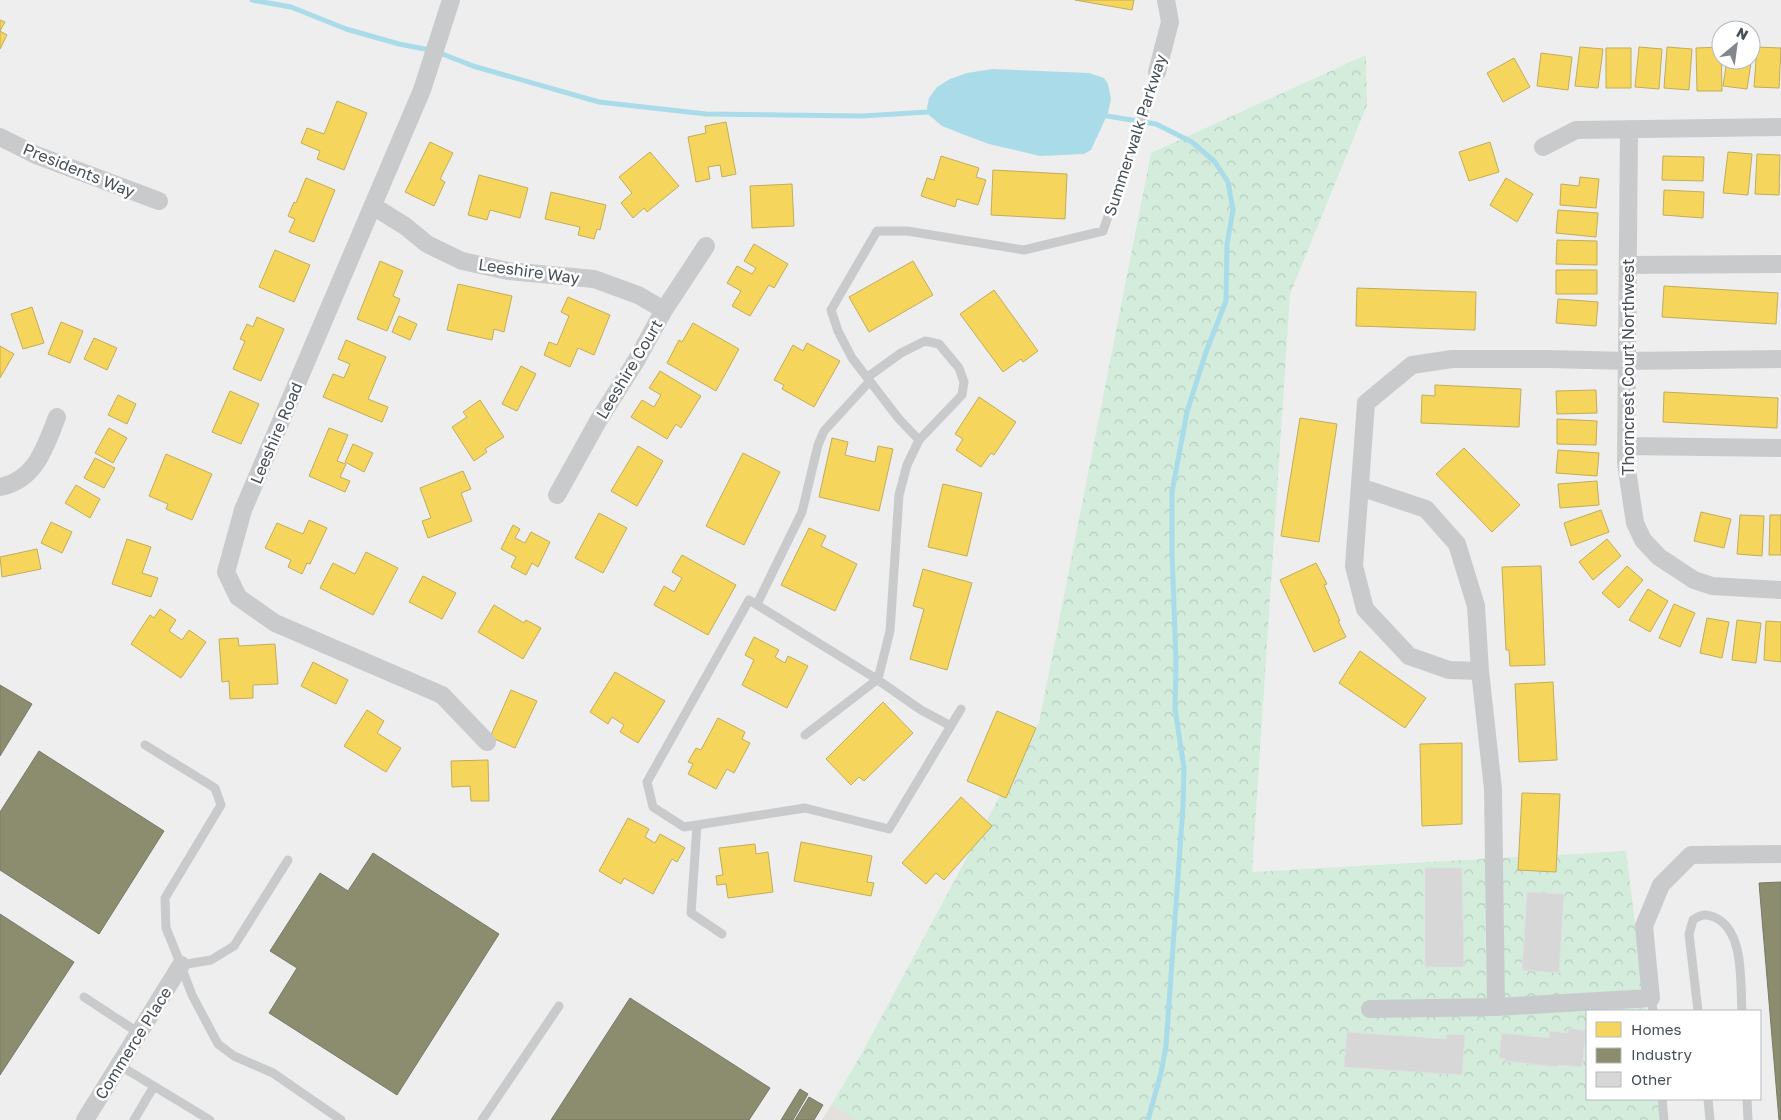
<svg xmlns="http://www.w3.org/2000/svg" width="1781" height="1120" viewBox="0 0 1781 1120" font-family="'Golos Text',sans-serif">
  <defs>
    <pattern id="forest-crowns" width="20" height="18" patternUnits="userSpaceOnUse" patternTransform="scale(1.25)"><rect width="20" height="18" fill="#d3ecdc"/><path d="M2 6a3 3 0 1 1 6 0M12 15a3 3 0 1 1 6 0" fill="none" stroke="#b6ccbf"/></pattern>
  </defs>
  <rect width="100%" height="100%" fill="#eee"/>
  <path fill="#e4e1dc" d="M832 1104 857 1120H822Z"/>
  <path fill="url(#forest-crowns)" d="M1366 55 1367 105 1290 294 1252 872 1626 851 1646 1011H1587V1099H1657L1660 1120H857L832 1104 862 1053 1039 723 1151 153Z"/>
  <path fill="#a9dce8" d="M992 69 1089 73 1104 78 1108 84 1111 99 1108 113 1091 150 1084 154 1040 156 989 144 962 134 942 126 929 115 927 108 929 98 937 87 950 79 967 73Z"/>
  <path fill="#f6d55c" stroke="#c1ad5b" d="M1075 0H1134L1132 10Z
    M0 20 5 22 0 31 7 35 0 49Z
    M1580 47 1603 49 1598 88 1575 86Z
    M1639 47 1662 49 1659 89 1635 87Z
    M1667 47 1692 49 1689 90 1664 88Z
    M1721 47 1722 91H1697L1696 48Z
    M1757 47 1781 48 1779 88 1754 87Z
    M1606 48H1631V88H1606Z
    M1751 50H1753L1747 89 1723 86 1727 60H1751Z
    M1541 53 1572 57 1568 90 1537 86Z
    M1514 58 1530 87 1503 102 1487 73Z
    M337 101 367 113 344 170 317 159 320 151 301 143 307 128 324 134Z
    M726 122 736 174 722 177 720 165 708 167 710 179 696 182 688 137 706 133 705 126Z
    M430 142 453 153 440 179 445 182 434 206 405 192Z
    M1490 142 1499 172 1469 181 1459 152Z
    M650 152 679 186 647 212 644 208 633 218 621 203 632 193 619 177Z
    M1728 152 1752 154 1748 195 1723 193Z
    M1757 154 1780 155 1779 195 1755 194Z
    M941 156 979 168 976 177 986 180 978 205 957 199 955 207 921 196 927 178 934 180Z
    M1663 156 1704 157 1703 181 1662 180Z
    M993 170 1067 174 1065 219 991 215Z
    M479 175 528 188 520 218 490 210 487 220 468 215Z
    M1580 177 1599 179 1596 208 1560 205 1561 184 1579 186Z
    M306 178 335 190 314 242 289 232 295 219 288 216 294 202 296 203Z
    M1506 178 1533 194 1517 222 1490 205Z
    M792 184 794 226 752 228 750 186Z
    M1664 190 1704 192 1703 218 1663 215Z
    M551 192 606 205 600 230 597 229 594 239 578 235 580 227 545 219Z
    M1558 210 1598 213 1596 237 1556 233Z
    M1557 240 1597 241V265L1556 264Z
    M754 244 788 264 774 288 769 285 750 316 732 306 741 291 727 283 737 266 752 274 756 268 744 261Z
    M275 250 310 265 294 302 259 287Z
    M380 261 403 271 393 296 400 299 387 331 357 319Z
    M913 261 933 295 869 332 849 297Z
    M1556 270H1597V294H1556Z
    M458 284 512 296 504 332 494 329 492 340 447 330Z
    M1664 286 1778 293 1776 324 1662 317Z
    M1357 288 1476 292 1475 330 1356 326Z
    M994 290 1038 351 1023 362 1021 359 1003 372 960 314Z
    M568 297 610 315 594 355 578 348 570 367 544 355 549 342 557 345 569 316 561 312Z
    M1558 299 1598 302 1596 326 1556 323Z
    M32 307 44 343 23 349 11 314Z
    M399 316 417 324 410 340 392 332Z
    M257 317 284 329 261 381 233 369 245 341 240 339 247 324 253 327Z
    M61 322 83 331 70 363 48 354Z
    M693 323 739 349 716 391 667 363 679 340 682 342Z
    M94 338 117 348 107 370 84 359Z
    M346 340 386 357 368 399 388 407 382 422 323 397 333 374 344 378 350 364 338 359Z
    M807 343 840 361 814 407 782 389 784 385 774 380 793 345 803 351Z
    M0 346 14 354 0 378Z
    M521 366 536 374 517 411 502 404Z
    M660 371 701 396 681 428 676 424 667 439 631 417 642 400 654 407 661 395 649 388Z
    M1435 385 1521 389 1519 427 1421 423 1422 395 1435 396Z
    M1596 390 1597 413 1557 414 1556 391Z
    M230 391 259 404 241 444 212 432Z
    M1664 392 1778 398 1777 428 1663 422Z
    M118 395 136 404 127 424 108 415Z
    M979 397 1016 422 994 455 991 453 981 467 956 450 963 439 955 434Z
    M480 400 504 437 485 449 487 452 474 461 452 427 467 417 463 412Z
    M1300 418 1337 424 1319 542 1281 536Z
    M1557 419 1597 421 1596 445 1557 444Z
    M109 428 127 438 113 463 95 453Z
    M329 428 348 435 337 461 346 464 340 477 350 481 345 492 309 476Z
    M832 438 848 442 845 455 875 462 878 446 893 449 879 511 819 497Z
    M353 444 373 453 364 472 345 462Z
    M638 446 663 461 637 506 611 491Z
    M1464 448 1520 505 1492 532 1436 474Z
    M1558 450 1599 453 1597 476 1556 473Z
    M743 453 780 472 744 545 706 526Z
    M166 454 212 474 192 520 166 509 168 504 149 496Z
    M95 458 115 468 104 488 84 478Z
    M463 471 471 489 461 493 472 521 428 538 422 521 431 518 420 488Z
    M1597 481 1599 505 1560 508 1558 484Z
    M943 484 982 493 967 556 928 547Z
    M76 485 100 499 90 518 65 503Z
    M1601 510 1609 532 1571 546 1564 523Z
    M1701 512 1731 519 1724 548 1694 541Z
    M599 513 627 528 603 573 575 558Z
    M1740 515 1764 516 1762 556 1737 554Z
    M1770 515H1781V555H1769Z
    M309 520 327 528 310 564 307 563 302 574 288 567 291 560 265 548 277 523 303 534Z
    M51 522 72 532 62 553 41 543Z
    M513 525 520 529 515 538 525 543 531 532 550 542 538 567 532 563 526 575 511 567 516 557 501 549Z
    M809 528 826 536 821 546 857 564 835 611 781 585Z
    M127 539 151 547 142 573 158 578 151 597 112 584Z
    M1607 539 1621 556 1593 580 1579 562Z
    M37 549 41 569 2 577 0 557Z
    M366 552 398 568 373 615 320 588 333 563 355 574Z
    M682 555 736 585 708 635 654 605 664 586 674 592 682 578 672 572Z
    M1316 563 1327 584 1324 585 1340 621H1338L1346 637 1314 652 1280 580Z
    M1541 566 1545 665 1510 666 1509 650H1506L1502 567Z
    M1627 566 1643 580 1619 608 1602 593Z
    M923 569 972 583 947 670 910 659 924 609 913 606Z
    M423 576 456 593 442 619 409 602Z
    M1648 589 1668 601 1650 632 1629 620Z
    M1674 604 1695 613 1680 647 1659 638Z
    M494 605 524 623 526 620 541 628 523 659 478 632Z
    M160 609 176 620 169 631 182 640 189 630 206 642 181 678 131 644 150 615 154 618Z
    M1707 618 1729 622 1722 658 1700 653Z
    M1737 620 1761 623 1756 663 1732 660Z
    M1766 621 1781 622V662L1764 660Z
    M754 637 779 650 775 657 785 663 788 656 808 666 787 708 742 685 754 660 745 655Z
    M238 638 239 646 275 644 278 684 253 685V698L230 699 229 681 222 682 219 639Z
    M1360 651 1426 698 1405 728 1339 683Z
    M313 662 348 680 336 704 301 686Z
    M615 672 665 701 638 743 620 732 624 725 612 717 608 724 590 712Z
    M1553 682 1557 760 1519 762 1515 684Z
    M511 690 537 701 515 748 490 737Z
    M883 702 913 733 864 781 859 777 851 785 826 759Z
    M367 710 384 721 377 733 401 748 386 772 344 746Z
    M997 711 1036 728 1006 798 967 781Z
    M718 718 745 732 742 739 750 743 734 773 727 769 716 789 688 774 693 764 688 762 696 748 701 750Z
    M1462 743V824L1422 826 1420 744Z
    M488 760 489 801H471L470 786 452 787 451 761Z
    M1522 793 1560 794 1556 872 1518 870Z
    M961 797 992 826 944 880 936 873 926 884 902 863Z
    M628 818 649 829 645 837 655 843 660 834 685 848 677 862 672 859 653 894 624 878 621 884 599 871Z
    M801 842 872 856 867 882 874 883 871 896 794 881Z
    M755 844 756 854 768 852 773 892 728 898 726 884 717 885 716 876 723 875 719 848Z"/>
  <path fill="#8c8c6e" stroke="#777a68" d="M0 685 32 704 0 756Z
    M39 751 164 831 99 934 0 870V812Z
    M373 853 499 934 397 1095 269 1013 297 968 270 951 320 873 348 891Z
    M1781 882V1120H1779L1759 883Z
    M0 914 74 962 0 1075Z
    M630 998 770 1088 749 1120H551Z
    M800 1089 808 1094 793 1120H781Z
    M809 1097 823 1105 814 1120H795Z"/>
  <g fill="none" stroke-linecap="round" stroke-linejoin="round">
    <path stroke="#a9dce8" stroke-width="5" d="M252 0 291 7 346 29 399 44 435 51 473 66 599 102 706 114 862 116 928 112
      M1107 116 1156 124 1192 142 1215 162 1228 182 1233 210 1227 244 1226 301 1206 352 1187 412 1172 492V552L1176 661 1175 709 1184 768 1183 806 1166 1046 1161 1073 1148 1120"/>
  </g>
  <path fill="#d7d7d8" stroke="#dfe0e1" d="M1425 868H1462L1464 967H1425Z
    M1527 892 1564 894 1559 973 1522 970Z
    M1568 1028 1586 1031 1582 1067 1559 1065 1558 1067 1505 1061V1059L1499 1058 1502 1033 1549 1038 1550 1031 1568 1033Z
    M1347 1032 1446 1039 1447 1034 1465 1035 1462 1075 1344 1067Z"/>
  <g fill="none" stroke-linecap="round" stroke-linejoin="round">
    <path stroke="#c8cacc" stroke-width="9" d="M919 440 899 419 852 358 838 331 831 310 877 231H907L1024 250 1103 231 1157 72
      M757 604 802 512 818 445 824 431 870 381
      M951 726 921 710 875 678 749 600 647 782 653 807 684 827 805 808 889 829 961 709
      M805 735 878 679 890 631 899 495 907 465 919 440 962 395 964 382 959 368 939 344 925 341 901 353 869 376 868 378
      M145 745 215 788 221 805 165 898 166 928 181 965 211 960 234 946 288 860
      M697 825 691 913 722 934
      M181 966 192 995 218 1044 234 1056 273 1073 341 1120
      M84 997 139 1033
      M1651 998 1653 1011
      M1698 1011 1689 934 1693 920C1700 915 1705 913 1714 917 1745 930 1740 983 1742 1011
      M119 1065 210 1120
      M1662 1099 1664 1120
      M1708 1099 1710 1120
      M1747 1099 1748 1120
      M134 1120 154 1086
      M482 1120 559 1006"/>
    <path stroke="#c8cacc" stroke-width="18" d="M451 0 422 90 243 510 226 572 238 597 275 623 442 695 487 742
      M1157 72 1170 22 1166 0
      M1629 129 1626 463 1635 523 1643 540 1659 557 1694 580 1712 586 1781 590
      M0 137 36 155 159 201
      M1543 147 1576 130 1781 127
      M373 206 405 226 427 244 462 261 508 271 594 279 638 295 664 310
      M1628 265 1781 264
      M1626 446 1781 448
      M0 487C36 480 45 447 57 417
      M1360 487 1426 509 1457 544 1476 606 1480 671 1493 789 1496 1007
      M557 495 598 421 636 361 664 310 706 246
      M1480 671 1449 670 1409 656 1365 609 1354 566 1366 403 1412 365 1452 359H1550L1627 361 1781 359
      M1370 1009 1496 1007 1651 998 1644 926 1661 885 1691 855 1781 854
      M85 1120 181 965"/>
  </g>
  <g text-anchor="middle" dominant-baseline="central" stroke-width="5" stroke-linejoin="round" paint-order="stroke">
    <g font-size="16" fill="#465059" stroke="#fff">
      <text transform="translate(1135 135) rotate(-72)">Summerwalk Parkway</text>
      <text transform="translate(79 170) rotate(22)">Presidents Way</text>
      <text transform="translate(529 271) rotate(8)">Leeshire Way</text>
      <text transform="translate(1628 367) rotate(-90)">Thorncrest Court Northwest</text>
      <text transform="translate(629 369) rotate(-59)">Leeshire Court</text>
      <text transform="translate(276 433) rotate(-67)">Leeshire Road</text>
      <text transform="translate(133 1043) rotate(-58)">Commerce Place</text>
    </g>
  </g>
  <rect x="1586" y="1010" width="175" height="90" fill="#ffffff" stroke="#b5b9bd"/>
  <rect x="1596" y="1022" width="25" height="15" fill="#f6d55c" stroke="#b5b9bd"/>
  <text x="1631" y="1035" font-size="15" fill="#465059">Homes</text>
  <rect x="1596" y="1048" width="25" height="15" fill="#8c8c6e" stroke="#b5b9bd"/>
  <text x="1631" y="1060" font-size="15" fill="#465059">Industry</text>
  <rect x="1596" y="1072" width="25" height="15" fill="#d7d7d8" stroke="#b5b9bd"/>
  <text x="1631" y="1085" font-size="15" fill="#465059">Other</text>
  <g transform="translate(1736 45) rotate(29)"><circle r="24" fill="#ffffff" stroke="#b5b9bd"/>
  <path d="M0-4L9 19L0 12L-9 19Z" fill="#81878d"/>
  <text y="-8" font-size="14" font-weight="bold" text-anchor="middle" fill="#465059">N</text>
  </g>
</svg>
